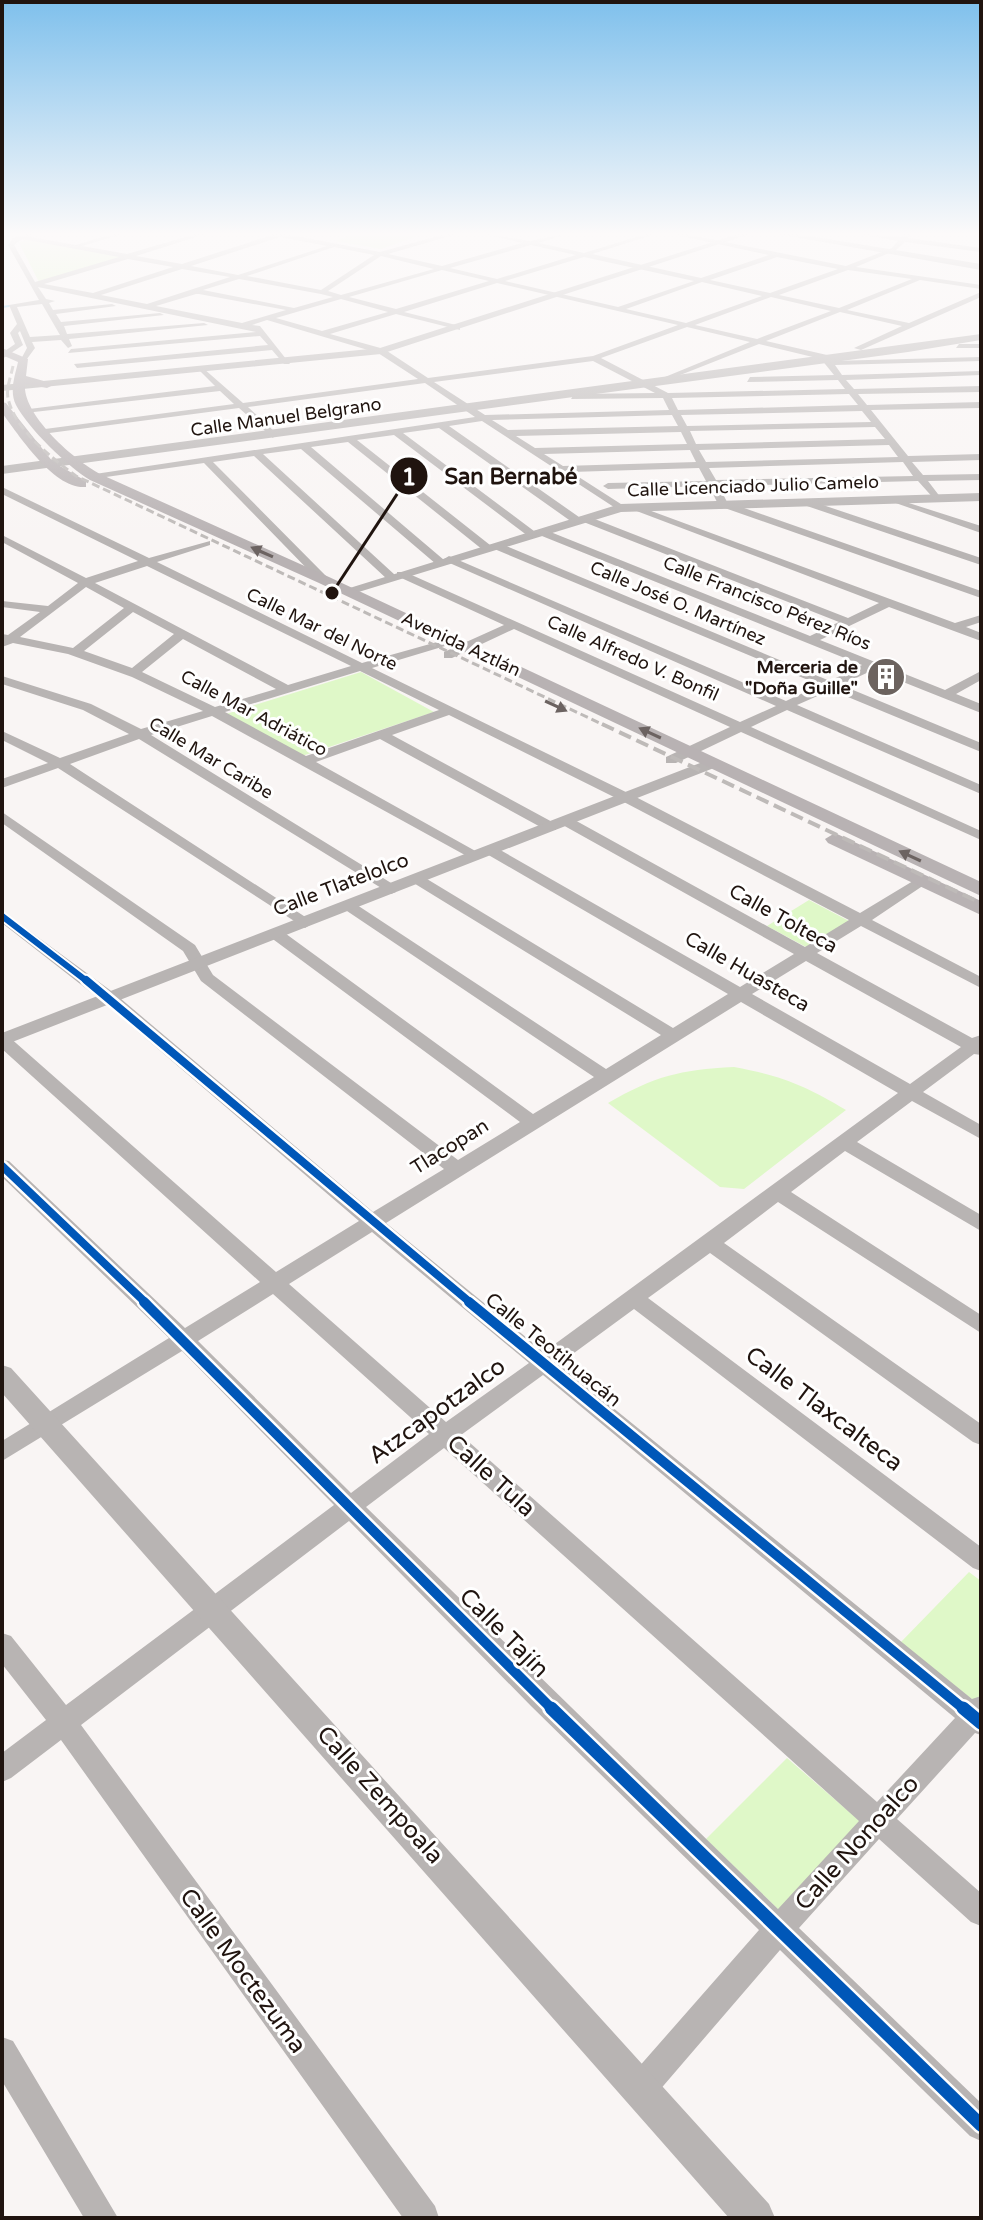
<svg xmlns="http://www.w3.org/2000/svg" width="983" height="2220" viewBox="0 0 983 2220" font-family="'Varela Round',sans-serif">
  <rect width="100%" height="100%" fill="#f9f5f4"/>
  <path fill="#dff8c8" d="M357 233H426L381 249 335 241Z
    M26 239 122 257 39 282 19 243Z
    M361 672 434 712 302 756 226 714Z
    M809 900 849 921 806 947 767 926Z
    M734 1067C782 1076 804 1085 846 1110L744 1189 720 1187 608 1103C655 1076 679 1070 734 1067Z
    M969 1572 981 1581V1698L977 1703 900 1643Z
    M787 1758 869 1829 786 1917 706 1839Z"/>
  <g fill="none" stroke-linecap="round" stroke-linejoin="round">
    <path stroke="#81d1f3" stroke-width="2" d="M2 307 9 306"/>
    <path fill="#b8b4b3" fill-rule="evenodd" d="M28 233 35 234 30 237 76 245 115 233H126L82 246 127 254 199 233H209L136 256 182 264 272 235 266 233H280L380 252 449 233H460L388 254 442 266 522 243 481 233 530 241 569 233 539 243 584 253 649 233H659L592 254 701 278 769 255 667 233H680L846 266 892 248 898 241 854 233 902 237 905 233H912L908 238 981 248V252L905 242 896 250 856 267 981 285V289L920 280 847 310 909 323 981 292V297L861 350 854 348 902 326 840 312 766 341 827 355 831 361 981 357V361L835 365 842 375 981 371V375L846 380 854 389 981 386V392L858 394 867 405 981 402V408L871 410 908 456 981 454V460L912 462 923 475 981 474V480L928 481 941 498 936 501 918 481 719 486 727 502 981 591V598L719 506 709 486 608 489 603 486 608 483 706 481 699 468 571 472 624 506 625 508 620 511 482 421 449 426 579 517 587 516 848 618 879 603 626 507 635 505 955 623 981 615V622L966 627 981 633V641L889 607 820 640 945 690 981 671V680L956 694 981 704V713L873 670 841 685 981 743V752L831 690 797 705 981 785V794L787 710 751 727 981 831V840L741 732 676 763H666V757L730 727 514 629 452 658H444V652L504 625 397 576V572H405L740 722 776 706 445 561 444 559 449 556 786 701 820 685 492 548 483 550 348 442 311 447 444 560V564H436L301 449 263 454 395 575V579H387L254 456 213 462 328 578V582H320L204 463 92 479 90 477 95 474 475 417 425 383 248 407 276 433 273 438 239 408 42 434 45 429 234 404 220 391 25 413 21 410 215 386 199 370 203 368 243 403 418 379 378 353 267 320 252 325 260 326 290 364H284L272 350 77 368 74 364 268 345 260 336 68 353 71 349 256 332 38 287 46 299 55 301 49 303 53 310 112 304 116 306 56 314 61 322 160 313 164 315 64 326 67 334 204 323 208 325 69 339 72 346 68 348 61 340 32 342 35 348 24 363 20 361 27 348 20 331 18 333 23 345 2 359V353L15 344 10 333 17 324 9 305 39 300 8 245 13 238ZM280 237 327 246 238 275 191 266ZM22 239 119 257 35 282 14 245ZM531 245 576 255 497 279 450 268ZM334 247 374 255 321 290 247 276ZM381 256 434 269 341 295 328 291ZM584 257 694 281 618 307 505 281ZM777 257 838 269 770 293 710 280ZM128 259 173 267 93 293 44 284ZM182 269 230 277 147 304 101 295ZM442 270 489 281 396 309 349 297ZM848 270 912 279 839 308 779 295ZM239 279 321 294 333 297 294 308 203 290ZM702 282 762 296 686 323 626 309ZM497 283 678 325 593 356 428 378 384 349 330 334 396 314 460 330V326L404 312ZM196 294H199L286 310 242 323 156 306ZM771 297 831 311 757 339 695 325ZM341 299 388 312 322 331 276 318ZM42 304 60 335 30 337 17 307ZM687 327 750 342 665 377V381L759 344 821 359 834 375 750 377 747 382 838 380 845 389 668 393 601 358ZM593 361 655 393 574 394 571 399 663 398 669 410 485 415 434 382ZM849 394 858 405 678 410 672 398ZM862 411 871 422 687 426 681 415ZM672 415 678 426 508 430 492 420ZM875 427 885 439 696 444 690 431ZM439 428 572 522 581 521 839 622 810 636 543 529 534 531 403 433ZM681 432 687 444 535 448 516 436ZM394 435 528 536 537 534 862 665 830 681 499 543 490 545 357 440ZM889 445 898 457 706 462 699 450ZM690 450 696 462 563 466 544 454ZM903 462 913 476 716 480 709 468Z
      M959 344H981V348H956Z
      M2 487 149 558 210 541V545L157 562 362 663 455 637V643L372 668 632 795 860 913 918 878H928L930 881 872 920 981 977V988L861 926 817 953 972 1038 981 1035V1055L974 1054 923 1092 981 1125V1139L912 1101 857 1142 981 1215V1231L845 1151 791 1192 981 1315V1333L778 1202 724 1243 981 1424V1445L973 1442 710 1253 648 1298 981 1547V1571L973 1568 634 1309 559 1364 972 1699 981 1696V1735L975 1733 897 1819 981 1893V1926L971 1922 879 1839 799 1928 981 2103V2141L970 2136 780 1950 652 2099 641 2103 630 2099 626 2088 630 2077 759 1930 531 1706 349 1521 81 1725 435 2206 439 2218H403L61 1740 11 1778 2 1782V1753L46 1720 2 1664V1633L11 1636 66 1705 334 1505 182 1351 2 1461V1441L169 1338 2 1177V1160L9 1161 185 1328 260 1282 2 1049V1035L8 1036 276 1272 359 1221 102 1001 2 923V911L114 993 373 1212 444 1169 201 981 183 951 2 823V812L195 945 213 975 458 1160 520 1122 270 937 268 934 270 931H282L533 1114 594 1077 344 909V903H354L606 1069 661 1035 412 882V876H422L673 1028 728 994 485 853V847H495L740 987 794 954 561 824V818H571L805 947 849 920 622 801 449 715 392 735 556 824V830H546L380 739 316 762 479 853V859L474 860 212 716 151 735 396 886V892L391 894 139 739 70 764 310 920 313 923 305 928 58 768 2 788V779L48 763 2 740V731L60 758 129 734 83 710 2 684V676L91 704 141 729 203 711 132 677 68 654 13 643 2 647V634L8 635 40 612 2 607V601L48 606 78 583 2 542V535L86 578 138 561 2 494ZM147 566 351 666 288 685 95 583ZM86 587 124 608 73 648 20 637ZM133 612 174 634 132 668 84 651ZM183 639 276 689 215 707 142 672ZM360 671 439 710 306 756 225 712ZM806 961 961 1047 910 1084 752 994ZM741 1002 898 1093 544 1352 386 1223ZM372 1232 529 1363 446 1422 289 1284ZM273 1294 429 1434 351 1493 198 1341ZM543 1375 955 1718 877 1802 461 1435ZM444 1448 859 1821 778 1909 366 1507Z
      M890 497 981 526V533L890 501Z
      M805 499 981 558V565L801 504 800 502Z
      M2 2037 13 2041 118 2218H84L2 2081Z"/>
    <path fill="#b8b4b3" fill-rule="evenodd" d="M741 233H753L381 354 2 391V385L380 348Z
      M772 233H791L981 264V270Z
      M981 334V340L908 352 2 474V466Z
      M981 493V501L621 512 352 594 340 591 620 504Z
      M713 758 721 763 719 766 2 1046V1033Z
      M2 1365 11 1368 769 2204 775 2218H729L2 1393Z"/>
    <path fill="#b8b2b3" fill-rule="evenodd" d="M2 348 28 359 26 376 51 383 53 385 47 388 25 384C22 415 74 460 100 474L329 577 981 882V896L319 583 90 480C68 467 28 428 16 405 9 391 15 376 18 362L2 355Z
      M2 402 6 403 53 462 86 481V487C54 490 19 435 2 413Z
      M835 833 981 901V915L828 843 825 839Z"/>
    <path stroke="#bebab8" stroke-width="3" stroke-dasharray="8 4" stroke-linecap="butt" d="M13 366C11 376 6 388 8 398 14 429 52 458 76 476L606 726"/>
    <path stroke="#bebab8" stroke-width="4" stroke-dasharray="13 6" stroke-linecap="butt" d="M602 724 981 903"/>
    <defs>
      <path id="cycleway-far3" d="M2 916 88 982"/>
      <path id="cycleway-far2" d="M86 980 472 1304
        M2 1166 147 1304"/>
      <path id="cycleway-far1" d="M144 1302 553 1710
        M469 1302 965 1710"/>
      <path id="cycleway" d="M551 1708 981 2125
        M963 1708 981 1723"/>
    </defs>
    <use href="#cycleway-far3" stroke="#fff" stroke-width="10"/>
    <use href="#cycleway-far2" stroke="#fff" stroke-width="13"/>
    <use href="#cycleway-far1" stroke="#fff" stroke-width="15"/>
    <use href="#cycleway" stroke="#fff" stroke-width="18"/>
    <use href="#cycleway-far3" stroke="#0057b8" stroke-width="6"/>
    <use href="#cycleway-far2" stroke="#0057b8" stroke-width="8"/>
    <use href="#cycleway-far1" stroke="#0057b8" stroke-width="10"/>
    <use href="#cycleway" stroke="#0057b8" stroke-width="13"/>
  </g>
  <defs><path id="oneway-solid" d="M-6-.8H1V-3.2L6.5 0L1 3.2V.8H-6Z" transform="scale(2)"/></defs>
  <g fill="#6c6361">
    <use href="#oneway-solid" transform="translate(262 552) rotate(-156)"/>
    <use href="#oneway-solid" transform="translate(556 706) rotate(25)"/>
    <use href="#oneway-solid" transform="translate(650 733) rotate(-155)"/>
    <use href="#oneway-solid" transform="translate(910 856) rotate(-155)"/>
  </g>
  <linearGradient id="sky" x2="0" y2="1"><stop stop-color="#7fc0ec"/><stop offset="0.43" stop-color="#fcfafa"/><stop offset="1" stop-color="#fcfafa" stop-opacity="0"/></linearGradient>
  <rect width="983" height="544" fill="url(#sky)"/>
  <defs>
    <symbol id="building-disc" viewBox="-11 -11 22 22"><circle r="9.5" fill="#6c635f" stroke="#fff"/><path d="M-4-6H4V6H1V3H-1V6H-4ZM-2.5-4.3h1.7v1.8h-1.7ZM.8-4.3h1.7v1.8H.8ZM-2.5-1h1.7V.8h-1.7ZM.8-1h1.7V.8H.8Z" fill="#fff"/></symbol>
  </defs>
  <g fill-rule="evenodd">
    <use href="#building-disc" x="864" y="655" width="44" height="44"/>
  </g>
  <g text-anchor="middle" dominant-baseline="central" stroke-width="6" stroke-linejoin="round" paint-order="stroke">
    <g font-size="18" fill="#20140f" stroke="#fff">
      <text transform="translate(286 417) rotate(-8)">Calle Manuel Belgrano</text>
      <text transform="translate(753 486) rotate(-2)">Calle Licenciado Julio Camelo</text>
      <text transform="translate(678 603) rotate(23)">Calle José O. Martínez</text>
      <text transform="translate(767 603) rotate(22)">Calle Francisco Pérez Ríos</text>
      <text transform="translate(322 629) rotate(26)">Calle Mar del Norte</text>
      <text transform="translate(461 644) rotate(25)">Avenida Aztlán</text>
      <text transform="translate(633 658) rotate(24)">Calle Alfredo V. Bonfil</text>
      <text transform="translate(254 713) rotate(28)">Calle Mar Adriático</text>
      <text transform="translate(211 758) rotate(31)">Calle Mar Caribe</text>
    </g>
    <g font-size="18" font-weight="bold" fill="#20140f" stroke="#fff" text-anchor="end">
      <text x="858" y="667">Merceria de<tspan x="858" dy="21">"Doña Guille"</tspan></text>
    </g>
    <g font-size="20" fill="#20140f" stroke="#fff">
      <text transform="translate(341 885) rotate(-21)">Calle Tlatelolco</text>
      <text transform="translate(783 919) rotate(29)">Calle Tolteca</text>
      <text transform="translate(747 972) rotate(30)">Calle Huasteca</text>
      <text transform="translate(450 1147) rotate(-32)">Tlacopan</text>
      <text transform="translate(553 1350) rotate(39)">Calle Teotihuacán</text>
    </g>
    <g font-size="24" fill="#20140f" stroke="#fff">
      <text transform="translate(824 1409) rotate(37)">Calle Tlaxcalteca</text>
      <text transform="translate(437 1411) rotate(-36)">Atzcapotzalco</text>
      <text transform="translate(491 1476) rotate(42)">Calle Tula</text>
      <text transform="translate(504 1633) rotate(45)">Calle Tajín</text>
      <text transform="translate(380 1795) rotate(48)">Calle Zempoala</text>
      <text transform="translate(857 1843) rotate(-48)">Calle Nonoalco</text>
      <text transform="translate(243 1971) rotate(54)">Calle Moctezuma</text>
    </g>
  </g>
  <path fill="none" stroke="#20140f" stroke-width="3" d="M332 593L409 476"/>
  <g fill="#20140f" stroke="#fff" stroke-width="3">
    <circle cx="332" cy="593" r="8"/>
    <circle cx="409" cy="476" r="20"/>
  </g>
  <g font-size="24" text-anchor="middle" font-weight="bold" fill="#fff">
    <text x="409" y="485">1</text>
  </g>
  <g font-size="22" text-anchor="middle" font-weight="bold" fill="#20140f" stroke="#fff" stroke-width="6" stroke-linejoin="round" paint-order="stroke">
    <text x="511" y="484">San Bernabé</text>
  </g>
  <rect width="983" height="2220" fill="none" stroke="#20140f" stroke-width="8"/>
</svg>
